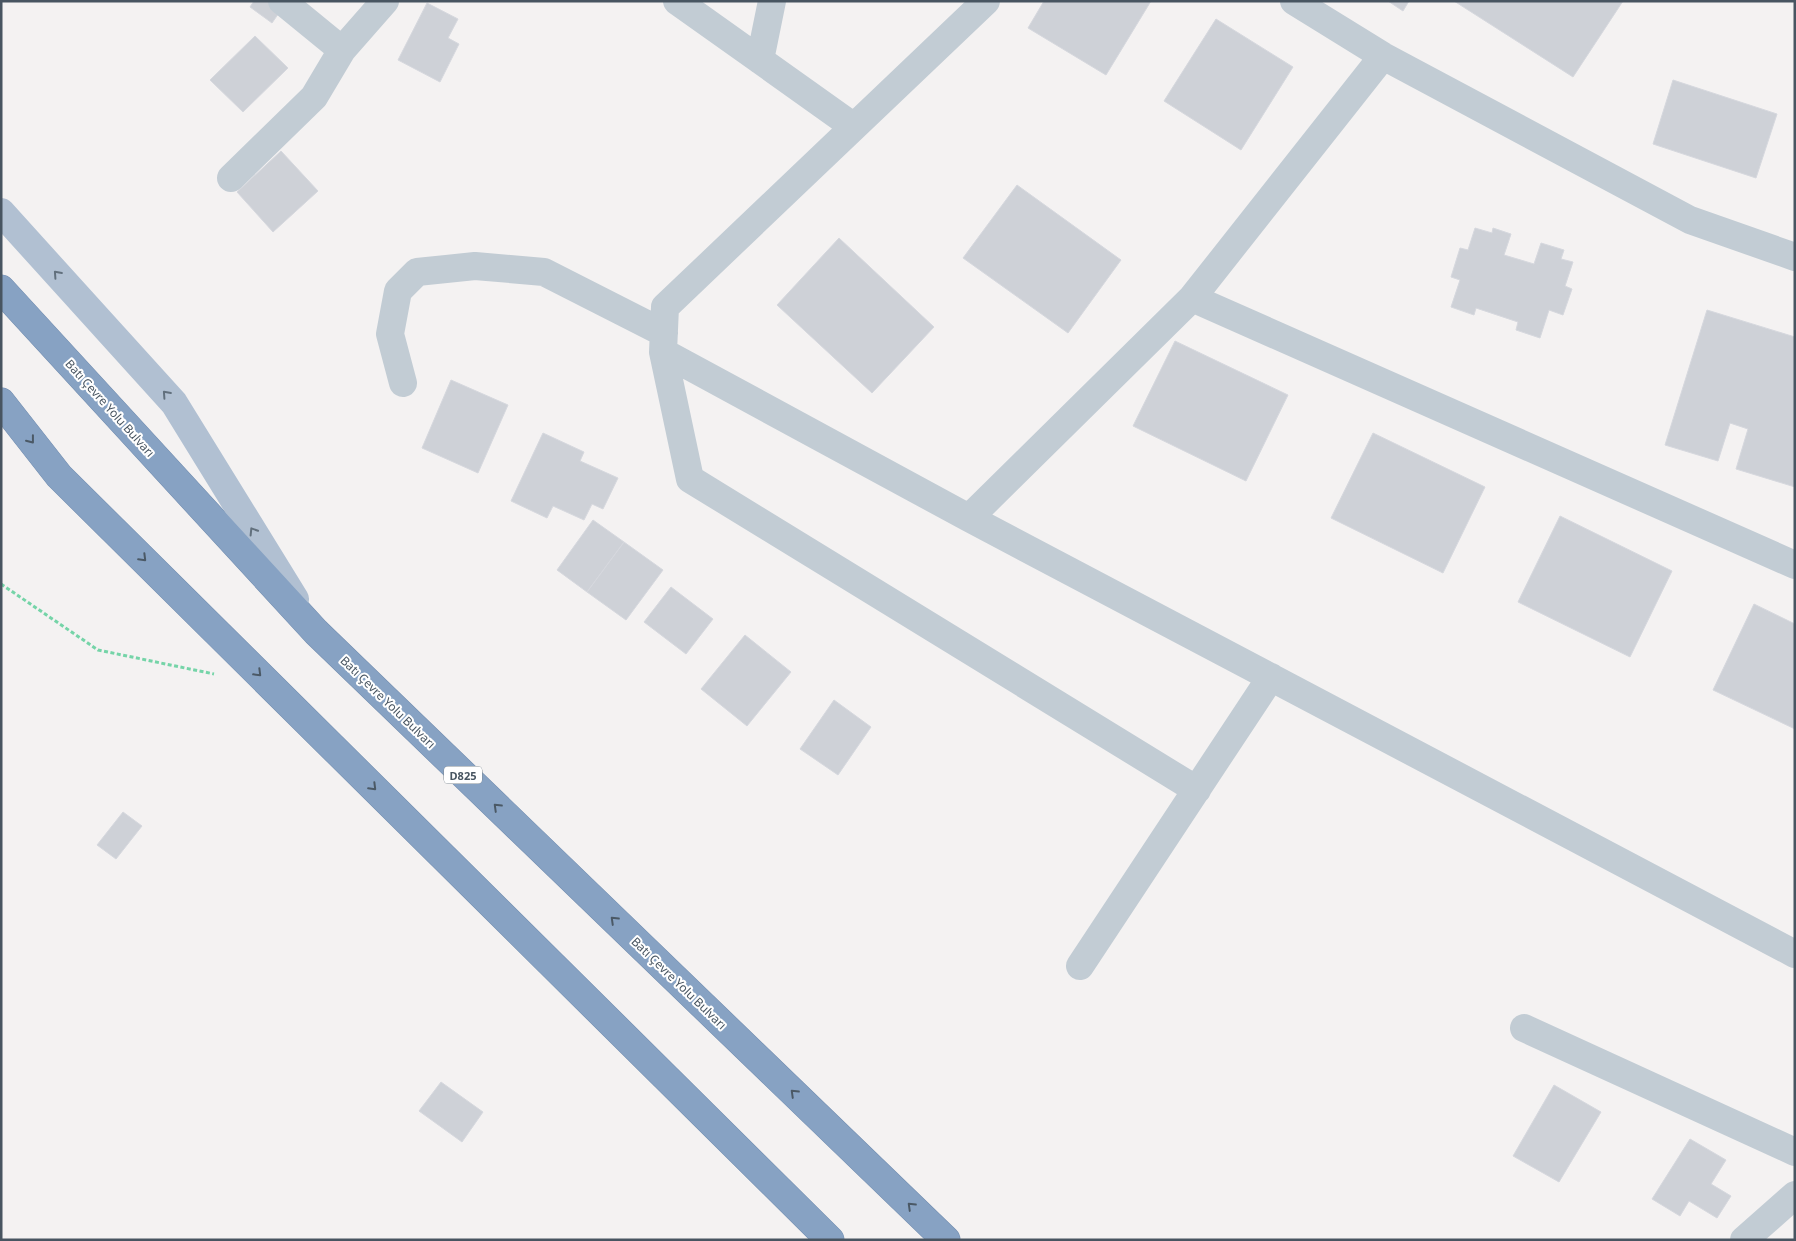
<svg xmlns="http://www.w3.org/2000/svg" width="1796" height="1241" viewBox="0 0 1796 1241" font-family="'Noto Sans',sans-serif">
  <rect width="100%" height="100%" fill="#f4f2f2"/>
  <path fill="#ced1d7" stroke="#d6d8de" d="M254 1H270L281 10 272 23 250 7Z
    M1044 1H1151L1106 75 1028 28Z
    M1388 1H1409L1403 11Z
    M1454 1H1623L1573 77Z
    M427 3 458 19 448 38 459 44 440 82 398 60Z
    M1216 19 1293 67 1241 150 1164 101Z
    M255 36 288 68 243 112 210 80Z
    M1673 80 1777 114 1756 178 1653 144Z
    M281 151 318 191 273 232 237 192Z
    M1017 185 1121 260 1068 333 963 258Z
    M1475 228 1492 233 1493 228 1511 234 1504 255 1534 264 1541 243 1564 250 1561 259 1573 262 1565 286 1572 289 1563 315 1549 310 1540 338 1516 330 1518 322 1476 308 1474 315 1451 307 1460 280 1451 277 1460 248 1468 250Z
    M839 238 934 327 872 393 777 305Z
    M1707 310 1795 337V487L1736 469 1748 429 1730 423 1718 461 1665 445Z
    M1175 341 1288 395 1246 481 1133 426Z
    M451 380 508 405 478 473 422 448Z
    M543 433 584 452 580 461 618 478 603 509 592 504 584 520 553 506 547 518 511 501Z
    M1373 433 1485 487 1443 573 1331 518Z
    M1560 516 1672 571 1630 657 1518 602Z
    M593 520 624 542 587 592 557 570Z
    M624 542 663 570 626 620 587 592Z
    M671 587 713 619 686 654 644 622Z
    M1754 604 1795 624V729L1713 690Z
    M745 635 791 672 747 726 701 689Z
    M834 700 871 727 838 775 800 749Z
    M123 812 142 826 116 859 97 845Z
    M441 1082 483 1112 462 1142 419 1111Z
    M1554 1085 1601 1112 1559 1182 1513 1156Z
    M1690 1139 1726 1160 1711 1184 1731 1196 1717 1218 1689 1201 1680 1216 1652 1199Z"/>
  <g fill="none" stroke-linecap="round" stroke-linejoin="round">
    <defs>
      <path id="highway" d="M1 289 316 632 946 1240
        M1 402 59 476 830 1240"/>
    </defs>
    <use href="#highway" stroke="#728daf" stroke-width="29"/>
    <path stroke="#75d4a8" stroke-width="3" stroke-dasharray="4 2.5" stroke-linecap="butt" d="M1 584 98 650 214 674"/>
    <path stroke="#c2ccd4" stroke-width="28" d="M282 1 342 50
      M677 1 854 127
      M986 1 665 307 663 352 690 479 1197 790
      M1294 1 1383 56 1690 220 1795 257
      M760 60 772 1
      M231 178 314 97 342 50 385 1
      M1192 298 1795 565
      M663 352 969 518 1795 954
      M403 383 390 334 398 291 417 272 475 266 544 272 664 333
      M969 518 1192 298 1383 56
      M1080 966 1271 677
      M1524 1028 1795 1152
      M1744 1240 1795 1195"/>
    <path stroke="#b1c0d2" stroke-width="28" d="M1 212 174 403 295 599"/>
    <use href="#highway" stroke="#87a2c3" stroke-width="28"/>
  </g>
  <defs><path id="oneway-chevron" d="M-2-3.5L2.5 0L-2 3.5" fill="none" stroke-width="1.6" stroke-linecap="round" stroke-linejoin="round" transform="scale(1.25)"/></defs>
  <g stroke="#62707d">
    <use href="#oneway-chevron" transform="translate(57 274) rotate(-132)"/>
    <use href="#oneway-chevron" transform="translate(166 394) rotate(-132)"/>
    <use href="#oneway-chevron" transform="translate(253 531) rotate(-122)"/>
  </g>
  <g stroke="#4b5966">
    <use href="#oneway-chevron" transform="translate(31 440) rotate(52)"/>
    <use href="#oneway-chevron" transform="translate(143 558) rotate(45)"/>
    <use href="#oneway-chevron" transform="translate(258 673) rotate(45)"/>
    <use href="#oneway-chevron" transform="translate(373 787) rotate(45)"/>
    <use href="#oneway-chevron" transform="translate(497 807) rotate(-136)"/>
    <use href="#oneway-chevron" transform="translate(614 920) rotate(-136)"/>
    <use href="#oneway-chevron" transform="translate(794 1093) rotate(-136)"/>
    <use href="#oneway-chevron" transform="translate(911 1206) rotate(-136)"/>
  </g>
  <g text-anchor="middle" dominant-baseline="central" stroke-width="4" stroke-linejoin="round" paint-order="stroke">
    <rect fill="#fff" stroke="#7f8890" stroke-width="1" x="444" y="766.5" width="38" height="17" rx="4"/>
    <g font-size="11" font-weight="bold" fill="#485561">
      <text x="463" y="775">D825</text>
    </g>
    <g font-size="12" fill="#485561" stroke="#fff">
      <text transform="translate(110 408) rotate(48)">Batı Çevre Yolu Bulvarı</text>
      <text transform="translate(388 702) rotate(44)">Batı Çevre Yolu Bulvarı</text>
      <text transform="translate(679 983) rotate(44)">Batı Çevre Yolu Bulvarı</text>
    </g>
  </g>
  <rect width="1796" height="1241" fill="none" stroke="#485561" stroke-width="5"/>
</svg>
